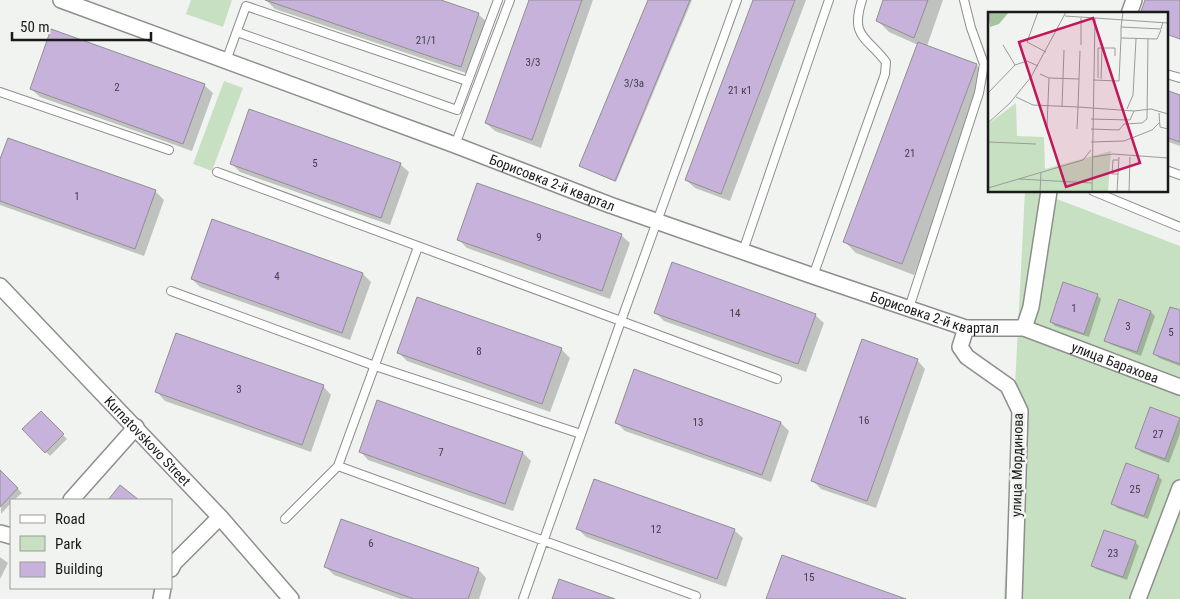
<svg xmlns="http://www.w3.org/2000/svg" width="1180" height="599" viewBox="0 0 1180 599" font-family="'Roboto Condensed',sans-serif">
  <rect width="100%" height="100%" fill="#f1f3f0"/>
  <path fill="#c7e0c2" d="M191 0H232L223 27 186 14Z
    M224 81 243 88 212 171 193 164Z
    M1025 191H1036L1180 246V599H1004Z"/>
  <path fill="#0003" d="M266 0H437L478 14 487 22 469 74 275 9Z
    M530 0H593L541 148 495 131 486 123Z
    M649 0H692L616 182 580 166Z
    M754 0H806L730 201 695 188 686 180Z
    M885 0H943L927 46 976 65 988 76 914 275 856 253 845 242 918 45 889 32 877 20Z
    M204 85 213 93 192 151 40 97 31 89Z
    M1166 91 1180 96V146L1166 141Z
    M8 139 156 192 164 200 144 256 0 205V163Z
    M232 164H400L409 172 390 225 240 172Z
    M213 221 363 274 371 282 350 340 200 287 192 279Z
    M621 235 630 243 610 299 467 248 458 239Z
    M1097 295 1101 299 1089 337 1055 326 1051 322Z
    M1180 311V366L1159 358 1155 354Z
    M1151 312 1155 316 1141 356 1110 344 1106 340Z
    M656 313 815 315 824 323 806 372 664 321Z
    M561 349 570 358 550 412 407 361 398 352Z
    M917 360 925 369 876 508 821 489 813 481Z
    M323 386 331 395 311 452 165 401 157 392Z
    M378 401 523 453 531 461 513 511 368 460 360 451Z
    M1151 409 1180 420V434L1169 463 1141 452 1137 448Z
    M41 413 67 439 50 456 24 429Z
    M616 422 781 423 789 431 771 482 625 431Z
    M0 471 22 493 14 500H11V503L1 514Z
    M1158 476 1162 480 1148 519 1117 508 1113 504Z
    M578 529 734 530 743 538 726 587 586 537Z
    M1135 542 1139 546 1127 580 1096 569 1092 565Z
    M0 557 8 563 0 579Z
    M326 567 478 569 486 578 479 599H401L334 575Z"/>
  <path fill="#c7b2db" stroke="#918f92" d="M265 0H441L479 13 461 67Z
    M529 0H582L532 140 485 123Z
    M648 0H690L615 181 579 166Z
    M753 0H795L721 194 685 180Z
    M883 0H928L914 38 876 21Z
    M1145 0H1180V39L1166 34V14H1140Z
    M51 29 205 84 183 144 30 89Z
    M918 42 977 64 902 264 843 242Z
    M1166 90 1180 95V142L1166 137Z
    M249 109 401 163 381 218 230 164Z
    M8 138 156 190 135 249 0 201V159Z
    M477 183 622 234 602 291 457 240Z
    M212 219 363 273 342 333 191 279Z
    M672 262 816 314 798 364 654 313Z
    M1063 282 1098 294 1084 334 1050 322Z
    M417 297 562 348 542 404 397 353Z
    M1119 299 1151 311 1137 352 1104 341Z
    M1170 307 1180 310V364L1153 354Z
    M176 333 324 385 302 445 155 392Z
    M862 339 918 359 867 501 811 481Z
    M634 369 781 422 762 475 615 423Z
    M377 400 523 452 505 504 359 452Z
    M1150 407 1180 418 1165 459 1135 448Z
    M41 411 64 434 45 453 22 429Z
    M1126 463 1159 475 1144 516 1111 504Z
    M0 470 18 488 0 507Z
    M594 479 735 529 717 579 576 529Z
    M120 485 139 500H108Z
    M341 519 479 568 468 599H414L324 567Z
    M1104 530 1136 541 1123 577 1091 566Z
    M782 555 906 599H766Z
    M559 579 615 599H552Z"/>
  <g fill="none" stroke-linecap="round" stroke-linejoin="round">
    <defs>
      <path id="service" d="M737 0 621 321 777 379
        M237 32 457 110 498 0
        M226 61 246 6 467 81
        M1166 74 1180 78
        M0 92 169 150
        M455 145 510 0
        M1166 170 1180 175
        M217 172 621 321 523 599
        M1093 191 1180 227
        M743 251 829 0
        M813 276 885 74 886 62C866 36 850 37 862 0
        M171 291 375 366 581 434
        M909 308 979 93 984 64 971 28 964 0
        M338 466 696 596
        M285 519 338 466 418 247"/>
      <g id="minor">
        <path id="s1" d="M61 0 455 145 610 205 813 276 966 328H1024L1180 387"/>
        <path d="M1129 14 1134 0"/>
        <path id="s2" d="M0 286 220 517 291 599"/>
        <path d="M966 328 960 347 967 357 1008 386 1020 411 1014 599"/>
        <path d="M1024 328 1031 307 1049 191"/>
        <path d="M71 500 136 427"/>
        <path d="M0 533 11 536"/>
        <path d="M171 569 174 563 220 517"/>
        <path d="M161 599 163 588"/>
        <path d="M1138 599 1180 488"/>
      </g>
    </defs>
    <use href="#service" stroke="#8c8f8c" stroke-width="10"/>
    <use href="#minor" stroke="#8c8f8c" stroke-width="18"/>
    <use href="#service" stroke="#fff" stroke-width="8"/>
    <use href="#minor" stroke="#fff" stroke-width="15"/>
  </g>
  <g text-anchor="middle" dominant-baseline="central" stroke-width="5" stroke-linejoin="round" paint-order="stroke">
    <g font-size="11" fill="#44404a">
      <text x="426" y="40">21/1</text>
      <text x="533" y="62">3/3</text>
      <text x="634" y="83">3/3а</text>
      <text x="117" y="87">2</text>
      <text x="740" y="90">21 к1</text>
      <text x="910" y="153">21</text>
      <text x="315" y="163">5</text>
      <text x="77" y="196">1</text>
      <text x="539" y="237">9</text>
      <text x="277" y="276">4</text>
      <text x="1074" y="308">1</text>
      <text x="735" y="313">14</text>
      <text x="1128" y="326">3</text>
      <text x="1171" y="332">5</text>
      <text x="479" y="351">8</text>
      <text x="239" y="389">3</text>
      <text x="864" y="420">16</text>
      <text x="698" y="422">13</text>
      <text x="1158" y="434">27</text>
      <text x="441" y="452">7</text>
      <text x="1135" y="489">25</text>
      <text x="656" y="529">12</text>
      <text x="371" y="543">6</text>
      <text x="1113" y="553">23</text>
      <text x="809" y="577">15</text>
    </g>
    <g font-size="14" fill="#191a19" stroke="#f1f3f0">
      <text stroke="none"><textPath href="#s1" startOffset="524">Борисовка 2-й квартал</textPath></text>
      <text stroke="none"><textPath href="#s1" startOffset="929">Борисовка 2-й квартал</textPath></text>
      <text stroke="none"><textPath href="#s1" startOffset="1118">улица Барахова</textPath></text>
      <text stroke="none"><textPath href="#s2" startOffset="214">Kurnatovskovo Street</textPath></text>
      <text transform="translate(1017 465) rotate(-89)">улица Мординова</text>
    </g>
  </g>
  <g transform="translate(988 12)">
    <rect width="180" height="180" fill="#f1f3f0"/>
    <path d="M28 91 29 124 56 125 57 157 123 139 120 180H0V112Z" fill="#c7e0c2"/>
    <path d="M0 0H21L11 12 2 15Z" fill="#a5c49f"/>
    <path fill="none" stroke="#9b9c9a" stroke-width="1" d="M50 0 39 30 58 40M135 0 133 15 173 17 175 10M77 4 180 11M133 15V26L169 27 173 18M15 33 27 53M93 33V6M110 36V66M110 36H114L113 67M114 36H127V44M52 62 61 66 91 67M105 68 131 69 133 26M0 81 27 53 39 49 50 54M28 85 45 93 90 95 92 39M74 95 76 38M139 97 145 83 148 27M171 101 172 115 180 117M103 107 142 108 146 99 163 97 180 102M0 111 22 91 43 65 78 0M59 115 61 66M89 117 90 95 146 99M103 117 131 118 136 112 154 111 159 107 160 27M0 130 48 132M103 130 136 129 164 118 171 111M105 145 125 142 180 146M130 162H124L125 148H130M31 167 104 171M0 176 95 148 103 138M52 180 53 160M104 180 107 6M129 180 131 145M141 180 142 145"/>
    <path fill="#c2185b" fill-opacity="0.15" stroke="#c2185b" stroke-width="2.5" d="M105 6 152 151 78 175 31 30Z"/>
    <rect width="180" height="180" fill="none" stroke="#191a19" stroke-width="2.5"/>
  </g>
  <rect x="10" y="499" width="162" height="90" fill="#f1f3f0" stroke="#9b9c9a"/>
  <rect x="20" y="515" width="25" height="8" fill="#ffffff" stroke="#9b9c9a"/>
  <text x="55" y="524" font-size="15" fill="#191a19">Road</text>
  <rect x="20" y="536" width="25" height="15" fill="#c7e0c2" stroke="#9b9c9a"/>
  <text x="55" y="549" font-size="15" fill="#191a19">Park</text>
  <rect x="20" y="562" width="25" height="15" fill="#c7b2db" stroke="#9b9c9a"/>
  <text x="55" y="574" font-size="15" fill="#191a19">Building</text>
  <path d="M12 32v8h139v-8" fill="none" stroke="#191a19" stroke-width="2.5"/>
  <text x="20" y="32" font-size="15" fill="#191a19" stroke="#f1f3f0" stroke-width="4" paint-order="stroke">50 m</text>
</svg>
